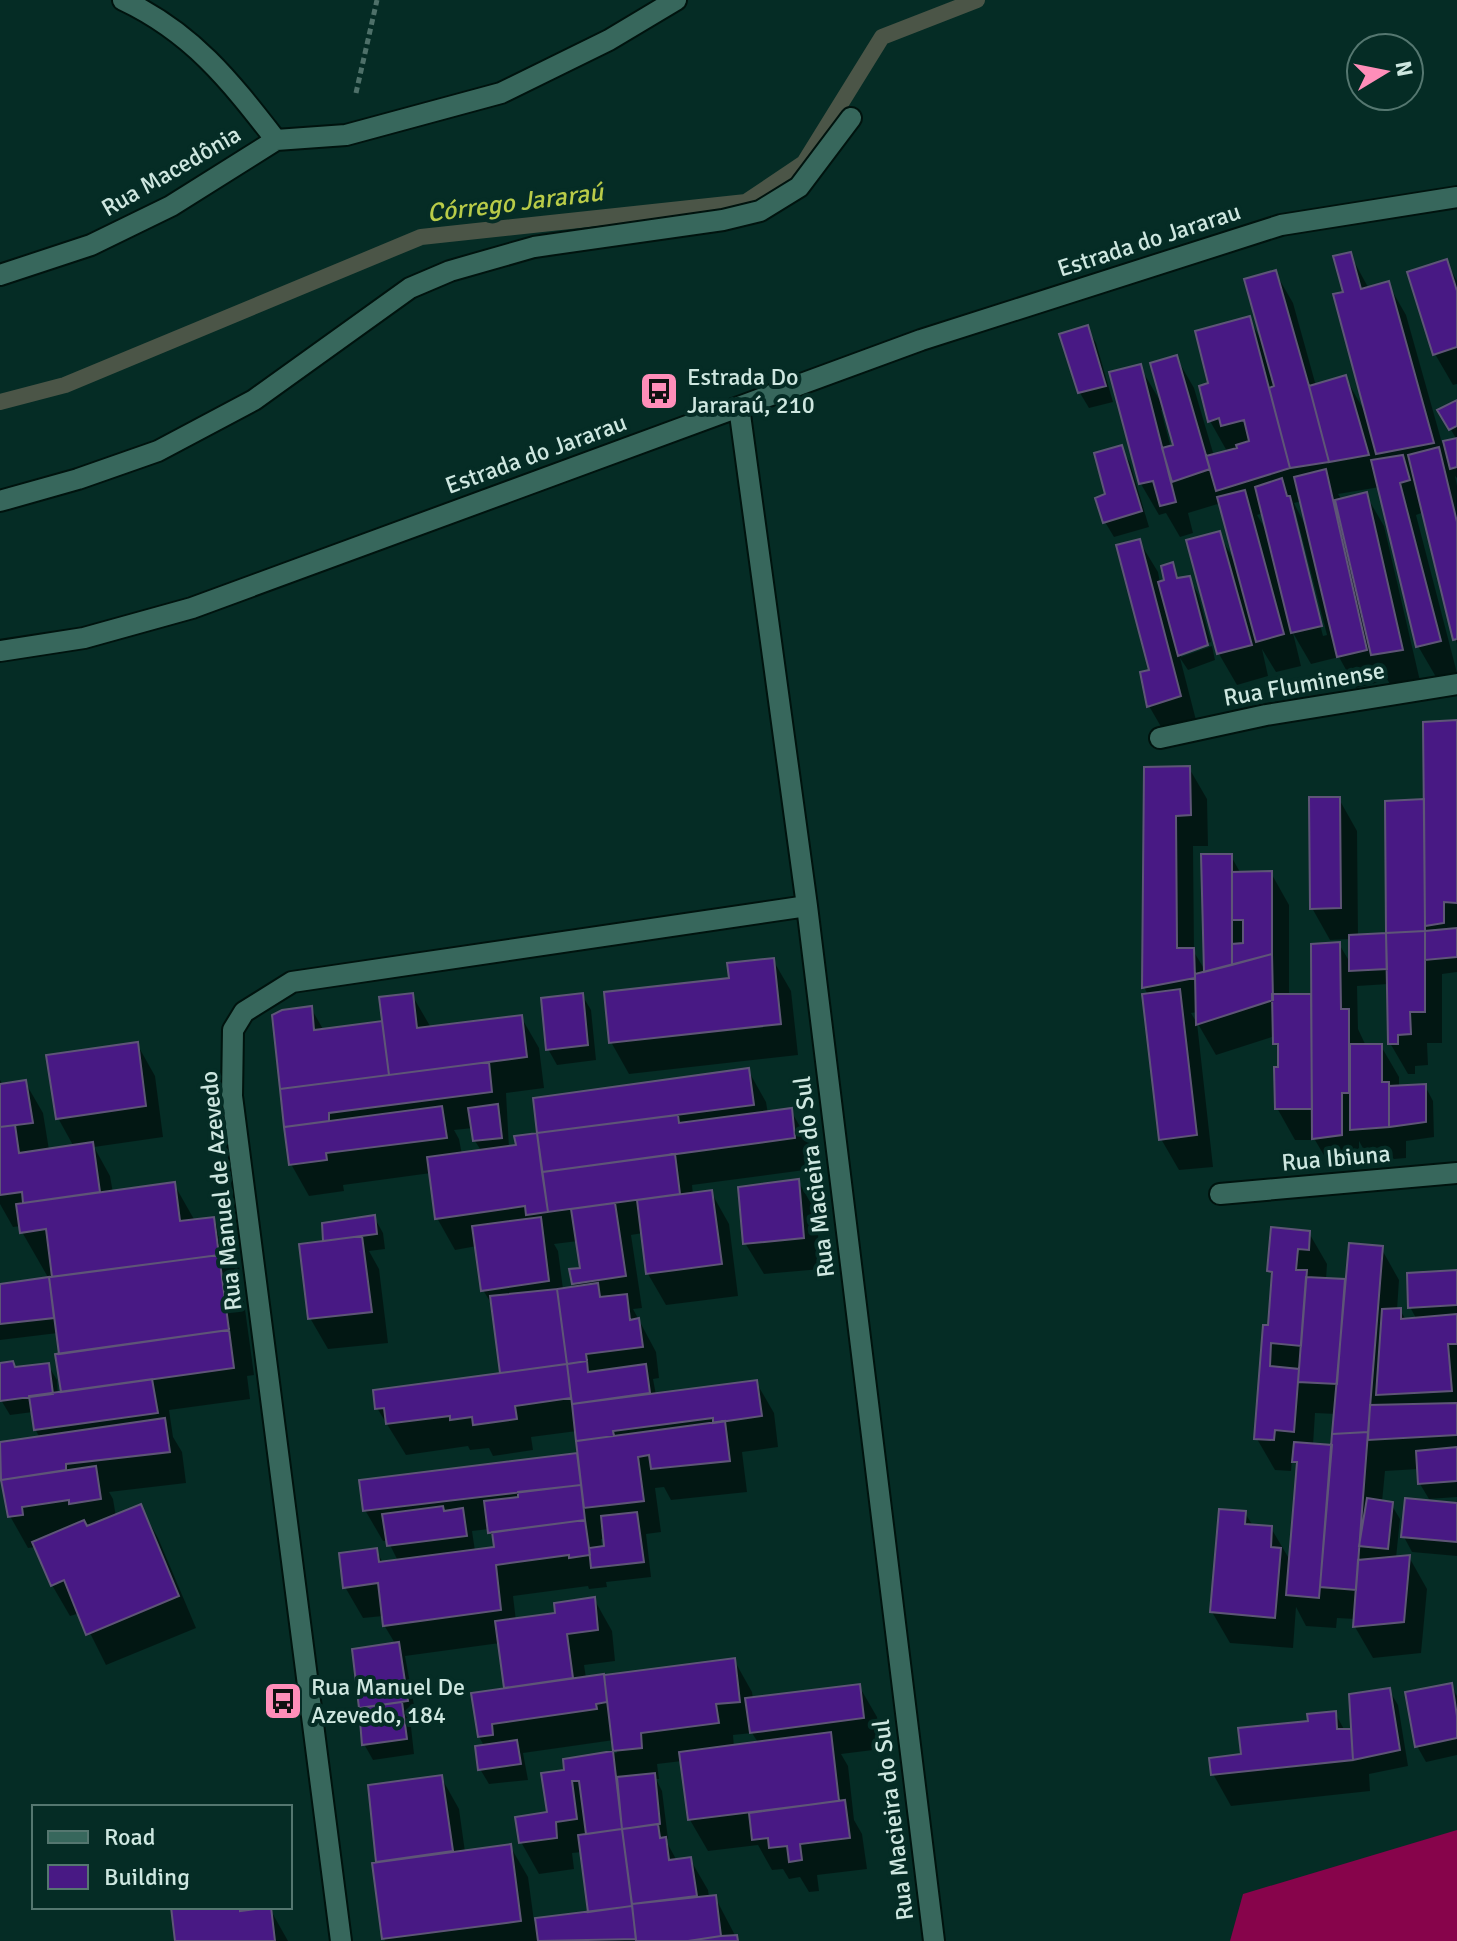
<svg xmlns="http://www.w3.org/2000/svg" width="1457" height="1941" viewBox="0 0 1457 1941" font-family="Signika,sans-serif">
  <rect width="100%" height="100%" fill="#052c25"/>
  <path fill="#87044b" d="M1457 1830V1941H1230L1243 1894Z"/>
  <path fill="#0007" fill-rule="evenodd" d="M1350 254 1369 289 1388 284 1406 315 1442 443 1457 440V478L1455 476 1457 486V644L1424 512 1416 515 1457 673 1436 677 1418 646 1380 487 1338 494 1342 500 1366 495 1384 526 1420 681 1391 686 1382 670 1383 681 1356 688 1339 657 1311 664 1293 633 1301 666 1276 672 1262 649 1268 676 1237 685 1219 654 1216 644 1219 534 1235 562 1221 503 1188 513 1193 533 1180 537 1166 513 1159 515 1141 484 1140 367 1162 404 1176 357 1194 388 1214 456 1228 453 1210 421 1202 387 1211 385 1249 319 1262 341 1275 272 1293 303 1316 386 1345 377 1365 412 1345 293ZM1165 409 1175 447 1171 448 1161 410ZM1302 501 1308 531 1294 503ZM1295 510 1327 635 1323 636 1292 513ZM1263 513 1267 532 1257 515Z
    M1446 261 1457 281V384L1453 385 1435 354Z
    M1087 328 1096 343 1113 402 1089 408 1080 393Z
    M1457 402V440L1440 411Z
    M1121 448 1130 463 1149 527 1114 537 1105 522 1108 495Z
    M1139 541 1158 572 1160 583 1167 581 1172 565 1180 580 1189 578 1198 594 1211 642 1181 652V657L1212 646 1215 660 1188 670 1180 658 1198 728 1167 737 1149 706 1151 671Z
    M1457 721V972L1442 974V1043H1427L1428 1065 1415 1066V1074H1408L1390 1043 1389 984 1357 986 1358 1029 1366 1046H1381L1399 1077V1088L1425 1086 1433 1101 1434 1137 1406 1141V1158L1370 1161 1359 1141V1166L1332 1169 1315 1140H1295L1277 1108 1280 1052 1275 1043V1036L1216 1055 1198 1024V1012L1191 1013 1197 1023 1213 1167 1179 1170 1161 1139 1148 995 1144 987 1146 769 1189 768 1207 799 1208 846H1193L1194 952 1206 972 1231 856 1241 874 1271 873 1289 905V996H1313L1339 944 1351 964V939L1330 940 1312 908 1339 799 1357 831 1358 937 1384 941 1385 970H1389L1426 801Z
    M773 960 791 991 798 1055 629 1074 611 1042Z
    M412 995 430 1026 521 1017 539 1048 544 1088 506 1093 509 1148 540 1135 535 1100 748 1070 766 1102 768 1114 791 1111 809 1142 812 1169 692 1185 693 1195 711 1192 729 1224 738 1296 666 1305 648 1274 643 1233 631 1235 642 1308 633 1309 656 1352 659 1378 653 1379 656 1395 756 1382 774 1413 778 1447 742 1452 747 1492 671 1500 664 1487 655 1488 661 1532 646 1534 651 1577 606 1582 607 1587 589 1589 588 1586 513 1596 516 1621 558 1615 594 1599 612 1631 615 1661 584 1665 586 1678 734 1660 752 1692 753 1699 859 1686 877 1717 881 1749 841 1754 848 1766 854 1820 862 1834 867 1869 817 1875 819 1891 809 1892 800 1877 789 1879 783 1869 772 1870 758 1845 708 1851 690 1820 682 1761 657 1764 659 1779H656L662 1791 668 1839H665L677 1861 690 1859 708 1890 709 1897H715L738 1941H385L384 1938 370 1787 441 1777 459 1809 465 1852 510 1846 528 1877 534 1921 590 1914 582 1852 572 1853 574 1869 539 1874 521 1842 549 1813 566 1771 565 1760 617 1753 614 1740 523 1753 528 1780 489 1784 480 1769 485 1747 479 1737 506 1689 500 1643 405 1656 416 1716 410 1718 414 1754 373 1760 364 1744 354 1651 396 1645 384 1625 383 1616 363 1618 345 1587 376 1550 383 1563 398 1561 388 1541H383L365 1510 362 1482 579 1455 577 1431 531 1437 533 1450 493 1456 489 1448 470 1450 468 1446 406 1455 377 1408 502 1375 494 1308 483 1290 477 1246 455 1250 437 1218 431 1173 343 1185 344 1191 309 1196 291 1164 274 1016 311 1008 324 1031 384 1023ZM473 1128 475 1141 482 1152 462 1155 459 1139 454 1130ZM578 1241 582 1269 574 1284 576 1288 563 1289 558 1251 554 1244ZM489 1529 496 1548 475 1551 472 1531ZM601 1539H605L606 1548 602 1549ZM752 1733 759 1744 734 1747 733 1735Z
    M582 995 591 1010 596 1060 557 1065 548 1049Z
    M137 1044 155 1076 163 1137 94 1147 110 1176 113 1193 174 1184 195 1221 213 1219 239 1265 254 1375 247 1376 250 1399 169 1410 173 1437 182 1452 186 1483 109 1492 113 1499 116 1517 140 1506 158 1538 196 1628 106 1665 80 1613 70 1616 52 1585 36 1547 28 1548 10 1516 0 1462V1444L40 1438 35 1429 33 1412 10 1415 1 1400 0 1365 16 1369 48 1365 57 1380 58 1395 63 1394 62 1355 58 1333 0 1340V1286L49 1279 22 1232 21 1226 13 1227 0 1204V1080L3 1085 25 1082 43 1113 49 1150 74 1147 58 1118Z
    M798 1181 816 1212 821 1269 764 1274 745 1243Z
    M374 1217 383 1233 385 1249 369 1251 379 1269 388 1343 328 1349 310 1318 326 1242Z
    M1309 1233 1327 1264 1326 1280 1347 1281 1381 1248 1399 1280 1397 1310H1400L1406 1320H1417L1410 1307 1457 1272V1497L1429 1499 1420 1484 1419 1469 1385 1471 1382 1502 1391 1504 1400 1519 1396 1558 1409 1557 1427 1589 1421 1653 1373 1658 1355 1627V1619L1337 1618 1336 1628 1306 1626 1296 1607 1293 1648 1230 1643 1212 1612 1245 1513 1253 1526 1271 1528 1291 1562 1299 1469 1292 1458 1291 1471 1275 1470 1257 1439 1274 1279 1269 1271ZM1315 1413 1336 1414 1334 1447 1313 1445Z
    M1457 1505V1556L1412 1552 1404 1537Z
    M1451 1686 1457 1696V1755L1426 1762 1417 1746Z
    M1389 1690 1398 1705 1408 1766 1369 1774 1370 1791 1231 1806 1213 1774 1243 1756 1310 1723 1335 1713 1345 1731 1353 1730Z
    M173 1907H250L252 1911 270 1909 288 1941H177Z"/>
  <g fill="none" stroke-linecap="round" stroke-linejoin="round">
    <path stroke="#4b5547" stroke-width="16" d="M0 402 65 385 421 237 746 202 804 163 882 37 977 0"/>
  </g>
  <path fill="#481984" stroke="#5e5577" stroke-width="2" d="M1351 252 1361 289 1389 281 1434 443 1376 454 1333 294 1343 292 1333 256Z
    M1447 259 1457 291V347L1433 355 1407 272Z
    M1276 270 1309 386 1329 462 1290 468 1269 388 1274 386 1244 279Z
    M1250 316 1290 468 1216 491 1206 456 1237 448 1236 445 1249 441 1244 420 1221 426 1219 418 1208 422 1199 386 1208 383 1195 331Z
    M1088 325 1106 386 1078 393 1059 334Z
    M1177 355 1210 469 1172 482 1162 448 1173 445 1150 363Z
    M1141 364 1176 502 1160 506 1153 481 1139 484 1109 372Z
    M1346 375 1369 455 1329 462 1309 386Z
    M1457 400V426L1449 430 1437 410Z
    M1457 438V467L1450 469 1443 441Z
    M1122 445 1142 511 1103 523 1095 498 1105 494 1094 453Z
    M1439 447 1457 522V639L1453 640 1408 455Z
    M1403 455 1410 480 1400 483 1441 641 1416 647 1371 460Z
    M1326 469 1367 650 1337 657 1294 477Z
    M1282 478 1287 496H1290L1322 626 1291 633 1255 487Z
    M1245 490 1284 634 1256 642 1217 497Z
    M1367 492 1403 650 1371 655 1335 500Z
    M1220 531 1252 645 1217 654 1186 540Z
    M1140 539 1181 696 1147 707 1140 672 1149 670 1116 545Z
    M1173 562 1177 578 1190 576 1208 645 1178 656 1158 582 1164 580 1161 566Z
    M1457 720V903L1444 902V923L1425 926 1423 722Z
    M1190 766 1191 815 1176 816 1177 948H1194L1195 978 1142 988 1144 767Z
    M1309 797H1340L1341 908 1310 909Z
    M1424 799 1425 931 1386 933 1385 801Z
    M1201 854H1232V965L1204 972Z
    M1272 871V954L1232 965V944L1243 943V920H1232V872Z
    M1457 928V957L1425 960V931Z
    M1425 931V1012H1410L1411 1034 1398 1035V1044H1388L1386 933Z
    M1386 933 1387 969 1349 971V935Z
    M1340 942 1341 1009H1349V1093H1342V1135L1312 1139 1311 944Z
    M1272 954 1273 1000 1196 1025 1195 974Z
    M774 958 781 1024 609 1043 604 992 729 978 727 963Z
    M1180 989 1197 1135 1159 1140 1142 994Z
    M413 993 417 1028 522 1015 527 1057 389 1075 379 997Z
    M583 993 588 1045 546 1050 541 998Z
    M1272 994H1311L1312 1109H1275L1274 1067H1278V1044H1273Z
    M312 1006 314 1030 382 1021 389 1075 280 1089 272 1015 282 1010Z
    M138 1042 146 1106 56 1119 46 1055Z
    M1350 1044H1382V1082H1389V1127L1350 1130Z
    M489 1062 492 1092 329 1113V1121L284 1127 280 1089Z
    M749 1068 754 1105 537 1133 533 1098Z
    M26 1080 33 1123 0 1127V1084Z
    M1426 1084V1122L1389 1127V1086Z
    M498 1104 502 1138 473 1141 468 1108Z
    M442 1106 447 1138 326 1153 327 1160 289 1165 284 1127Z
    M792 1108 795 1138 542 1172 537 1133 678 1115 679 1123Z
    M15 1125 19 1153 93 1142 100 1192 23 1203 22 1192 0 1195V1127Z
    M537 1133 548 1212 526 1215 525 1206 435 1219 427 1157 516 1145 514 1136Z
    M675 1154 680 1194 548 1212 542 1172Z
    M799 1179 804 1238 743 1244 738 1187Z
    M175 1182 180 1221 214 1217 219 1255 52 1277 46 1229 20 1233 16 1204Z
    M712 1190 722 1264 646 1274 637 1200Z
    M615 1203 626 1276 572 1284 569 1269 580 1268 571 1209Z
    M375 1215 377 1234 323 1241 322 1223Z
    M541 1217 549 1281 481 1291 472 1226Z
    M1271 1227 1310 1231 1309 1250 1298 1249 1296 1270H1307L1301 1346 1271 1343 1270 1366 1299 1369 1294 1432 1275 1430 1274 1440 1254 1439 1263 1325H1268L1272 1272 1267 1271Z
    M362 1236 372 1312 308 1319 299 1244Z
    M1349 1243 1383 1246 1368 1432 1332 1434Z
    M219 1255 229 1330 59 1354 49 1277Z
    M1457 1270V1305L1408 1308 1407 1273Z
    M49 1277 54 1318 0 1324V1284Z
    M1306 1277 1345 1279 1337 1384 1298 1382Z
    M598 1283 600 1297 627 1294 630 1320 639 1318 643 1347 586 1354 587 1361 567 1364 557 1289Z
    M557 1289 567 1364 500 1373 490 1296Z
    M1401 1308V1319L1457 1314V1344H1448L1452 1391 1376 1395 1382 1309Z
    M229 1330 234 1368 61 1392 55 1354Z
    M13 1361 15 1367 49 1363 53 1394 0 1401V1363Z
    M587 1361 588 1372 646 1364 650 1393 572 1404 567 1364Z
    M567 1364 571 1398 515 1406 517 1419 473 1425 472 1417 450 1420V1416L386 1424 384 1408 375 1409 373 1390Z
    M152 1379 158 1413 34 1430 29 1396Z
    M757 1380 762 1416 713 1423V1418L613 1431 614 1436 576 1441 572 1404Z
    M1457 1403V1435L1368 1440 1370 1405Z
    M165 1418 170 1452 66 1464V1470L1 1480 0 1442Z
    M725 1421 730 1461 651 1469 649 1455 638 1457 644 1501 584 1508 576 1441Z
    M1368 1432 1356 1590 1320 1587 1332 1434Z
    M1294 1442 1332 1445 1319 1598 1286 1595 1297 1462H1292Z
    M1457 1447V1481L1418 1484 1416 1451Z
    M577 1453 581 1485 363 1511 359 1480Z
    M96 1466 101 1499 69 1504V1500L22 1507 23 1515 8 1517 1 1480Z
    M581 1485 585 1520 488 1533 484 1501 518 1497V1492Z
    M1367 1498 1393 1502 1388 1549 1359 1546Z
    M1405 1498 1457 1503V1542L1401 1537Z
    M141 1504 179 1596 86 1635 64 1580 51 1586 32 1542 84 1520 87 1526Z
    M443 1506 444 1511 463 1508 467 1536 387 1546 382 1514Z
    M1219 1509 1246 1511 1245 1524 1272 1526 1271 1547 1281 1548 1275 1618 1210 1612Z
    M637 1512 644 1562 591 1568 589 1548 604 1546 601 1516Z
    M585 1520 590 1555 569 1558V1555L496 1565 501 1610 383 1626 378 1583 343 1588 339 1553 377 1548 379 1562 494 1547 492 1532Z
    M1410 1555 1404 1622 1353 1627 1358 1560Z
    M595 1597 598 1630 567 1634 573 1678 504 1688 495 1621 555 1613 554 1603Z
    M399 1642 408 1701 359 1708 352 1649Z
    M735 1658 740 1702 716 1704 719 1723 641 1733 642 1748 613 1751 604 1675Z
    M604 1674 607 1702 596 1704 597 1709 492 1724 493 1735 478 1737 471 1693Z
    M1452 1683 1457 1716V1738L1415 1747 1405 1692Z
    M860 1684 864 1718 750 1733 745 1698Z
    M1390 1688 1400 1750 1353 1760 1349 1694Z
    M402 1702 407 1739 362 1745 359 1708Z
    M1336 1711 1337 1729H1351L1353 1760 1211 1775 1209 1758 1241 1754 1238 1728 1308 1721 1307 1714Z
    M831 1732 839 1801 688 1820 679 1752Z
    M517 1740 521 1764 478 1770 475 1746Z
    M613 1751 622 1829 586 1834 579 1781H572L577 1819 556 1822 557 1838 519 1843 515 1817 547 1812 541 1773 564 1770 563 1759Z
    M655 1773 660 1824 622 1829 617 1777Z
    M442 1775 453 1851 376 1862 368 1785Z
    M845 1800 850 1838 800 1844 802 1860 789 1862 787 1846 769 1848 768 1838 752 1840 749 1813Z
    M658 1824 660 1838 666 1837 669 1860 691 1857 697 1896 632 1904 622 1829Z
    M622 1829 632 1906 588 1912 578 1835Z
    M511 1844 521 1921 382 1939 372 1863Z
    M716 1895 721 1936 688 1941H636L632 1904Z
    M632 1906 636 1939 538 1941 535 1918Z
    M171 1907H240V1911L271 1907 275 1941H175Z
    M737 1935 738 1941H688L721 1936Z"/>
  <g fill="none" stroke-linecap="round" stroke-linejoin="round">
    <defs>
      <path id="minor" d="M123 0C193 33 230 81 276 140
        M0 275 91 245 171 206 276 140 346 135 501 93 609 40 676 0
        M739 407 807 906 934 1941
        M0 501 78 479 158 451 254 400 410 288 450 271 534 247 723 220 760 211 799 187 851 118
        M0 651 84 638 192 608 921 340 1281 225 1457 197
        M1160 738 1266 715 1457 684
        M1220 1194 1457 1173
        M341 1941 232 1096 233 1030 244 1012 292 982 807 906"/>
    </defs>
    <use href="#minor" stroke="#00130e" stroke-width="24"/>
    <path stroke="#4e7069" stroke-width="5" stroke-dasharray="6 4" stroke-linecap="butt" d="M356 93 377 0"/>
    <use href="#minor" stroke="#37675c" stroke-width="20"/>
  </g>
  <defs>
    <symbol id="bus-square" viewBox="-11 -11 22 22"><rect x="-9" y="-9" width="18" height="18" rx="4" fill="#ff8eb9" stroke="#052c25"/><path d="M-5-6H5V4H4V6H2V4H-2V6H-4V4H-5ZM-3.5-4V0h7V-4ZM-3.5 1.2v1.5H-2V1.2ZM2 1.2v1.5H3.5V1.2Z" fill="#111"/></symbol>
  </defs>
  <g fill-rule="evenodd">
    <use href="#bus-square" x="637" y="369" width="44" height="44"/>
    <use href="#bus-square" x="261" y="1679" width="44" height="44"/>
  </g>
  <g text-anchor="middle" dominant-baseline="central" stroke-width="8" stroke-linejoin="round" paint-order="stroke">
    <g font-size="24" fill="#cee7e0" stroke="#052c25">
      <text transform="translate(171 171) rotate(-30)">Rua Macedônia</text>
      <text transform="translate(1149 240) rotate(-18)">Estrada do Jararau</text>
      <text transform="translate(536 454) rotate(-20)">Estrada do Jararau</text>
      <text transform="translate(1304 684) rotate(-10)">Rua Fluminense</text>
      <text transform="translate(1336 1158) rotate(-5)">Rua Ibiuna</text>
      <text transform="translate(814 1177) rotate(-97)">Rua Macieira do Sul</text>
      <text transform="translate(221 1191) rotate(-96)">Rua Manuel de Azevedo</text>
      <text transform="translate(893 1820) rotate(-97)">Rua Macieira do Sul</text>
    </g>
    <g font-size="24" fill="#cee7e0" stroke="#052c25" text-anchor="start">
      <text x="687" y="377">Estrada Do<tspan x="687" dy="28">Jararaú, 210</tspan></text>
      <text x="311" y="1687">Rua Manuel De<tspan x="311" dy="28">Azevedo, 184</tspan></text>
    </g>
    <g font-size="26" font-style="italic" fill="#b9cb48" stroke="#052c25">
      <text transform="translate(515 203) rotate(-7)">Córrego Jararaú</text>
    </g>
  </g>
  <rect x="32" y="1805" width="260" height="104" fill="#052c25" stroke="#557770" stroke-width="2"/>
  <rect x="48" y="1831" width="40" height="12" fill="#37675c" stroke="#557770" stroke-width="2"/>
  <text x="104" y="1845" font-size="24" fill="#cee7e0">Road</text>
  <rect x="48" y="1865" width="40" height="24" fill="#481984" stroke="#557770" stroke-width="2"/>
  <text x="104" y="1885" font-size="24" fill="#cee7e0">Building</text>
  <g transform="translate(1385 72) rotate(80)"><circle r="38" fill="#052c25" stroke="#557770" stroke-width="2"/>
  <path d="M0-6L14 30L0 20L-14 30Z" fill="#ff8eb9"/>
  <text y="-12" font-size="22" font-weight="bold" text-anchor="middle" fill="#cee7e0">N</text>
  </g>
</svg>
